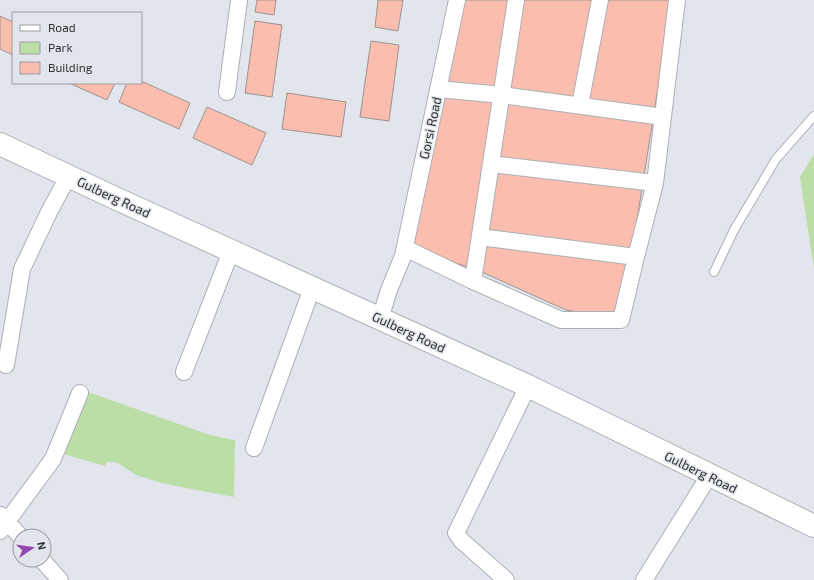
<svg xmlns="http://www.w3.org/2000/svg" width="814" height="580" viewBox="0 0 814 580" font-family="'Exo 2',sans-serif">
  <rect width="100%" height="100%" fill="#e3e5ec"/>
  <path fill="#bbdea6" d="M814 154V269L800 177Z
    M82 390 213 436 235 440 234 497 161 483 136 475 118 463 106 462 105 466 60 453Z"/>
  <path fill="#fbbdae" stroke="#9c9391" d="M257 0H276L274 15 255 12Z
    M378 0H403L398 31 375 27Z
    M457 0H672L621 320 566 310 475 269 405 248Z
    M0 16 13 22V55L0 49Z
    M255 21 282 25 272 97 245 93Z
    M371 41 399 45 389 121 360 117Z
    M141 81 190 103 179 129 119 102 127 83H141Z
    M69 83H115L107 100Z
    M287 93 346 102 341 137 282 129Z
    M207 107 266 133 252 165 193 138Z"/>
  <g fill="none" stroke-linecap="round" stroke-linejoin="round">
    <defs>
      <path id="lane" d="M714 272 734 230 776 159 814 116"/>
      <path id="street" d="M438 89 502 95 663 117
        M227 92 239 0
        M580 105 600 0
        M491 164 655 183
        M480 237 636 257
        M405 248 473 281 561 320H621L636 257 655 183 677 0
        M473 281 516 0
        M380 319 389 290 403 256 457 0
        M6 365 22 269 49 212 69 175
        M184 372 231 251
        M254 448 312 288
        M1 515 20 536
        M0 531 53 459 80 393
        M42 560 60 580
        M506 580 462 541 456 533 528 386
        M644 580 709 476"/>
      <path id="secondary" d="M0 144 115 198 528 386 814 526"/>
    </defs>
    <use href="#lane" stroke="#acafb5" stroke-width="10"/>
    <use href="#street" stroke="#acafb5" stroke-width="18"/>
    <use href="#secondary" stroke="#acafb5" stroke-width="24"/>
    <use href="#lane" stroke="#fff" stroke-width="8"/>
    <use href="#street" stroke="#fff" stroke-width="16"/>
    <use href="#secondary" stroke="#fff" stroke-width="22"/>
  </g>
  <g text-anchor="middle" dominant-baseline="central" stroke-width="3" stroke-linejoin="round" paint-order="stroke">
    <g font-size="13" fill="#303134" stroke="#e3e5ec">
      <text transform="translate(430 128) rotate(-78)">Gorsi Road</text>
      <text transform="translate(114 197) rotate(25)">Gulberg Road</text>
      <text transform="translate(409 332) rotate(25)">Gulberg Road</text>
      <text transform="translate(701 472) rotate(26)">Gulberg Road</text>
    </g>
  </g>
  <rect x="12" y="12" width="130" height="72" fill="#e3e5ec" stroke="#9b9da2"/>
  <rect x="20" y="25" width="20" height="6" fill="#ffffff" stroke="#9b9da2"/>
  <text x="48" y="32" font-size="12" fill="#303134">Road</text>
  <rect x="20" y="42" width="20" height="12" fill="#bbdea6" stroke="#9b9da2"/>
  <text x="48" y="52" font-size="12" fill="#303134">Park</text>
  <rect x="20" y="62" width="20" height="12" fill="#fbbdae" stroke="#9b9da2"/>
  <text x="48" y="72" font-size="12" fill="#303134">Building</text>
  <g transform="translate(32 548) rotate(77)"><circle r="19" fill="#e3e5ec" stroke="#9b9da2"/>
  <path d="M0-3L7 15L0 10L-7 15Z" fill="#9545b4"/>
  <text y="-6" font-size="11" font-weight="bold" text-anchor="middle" fill="#303134">N</text>
  </g>
</svg>
